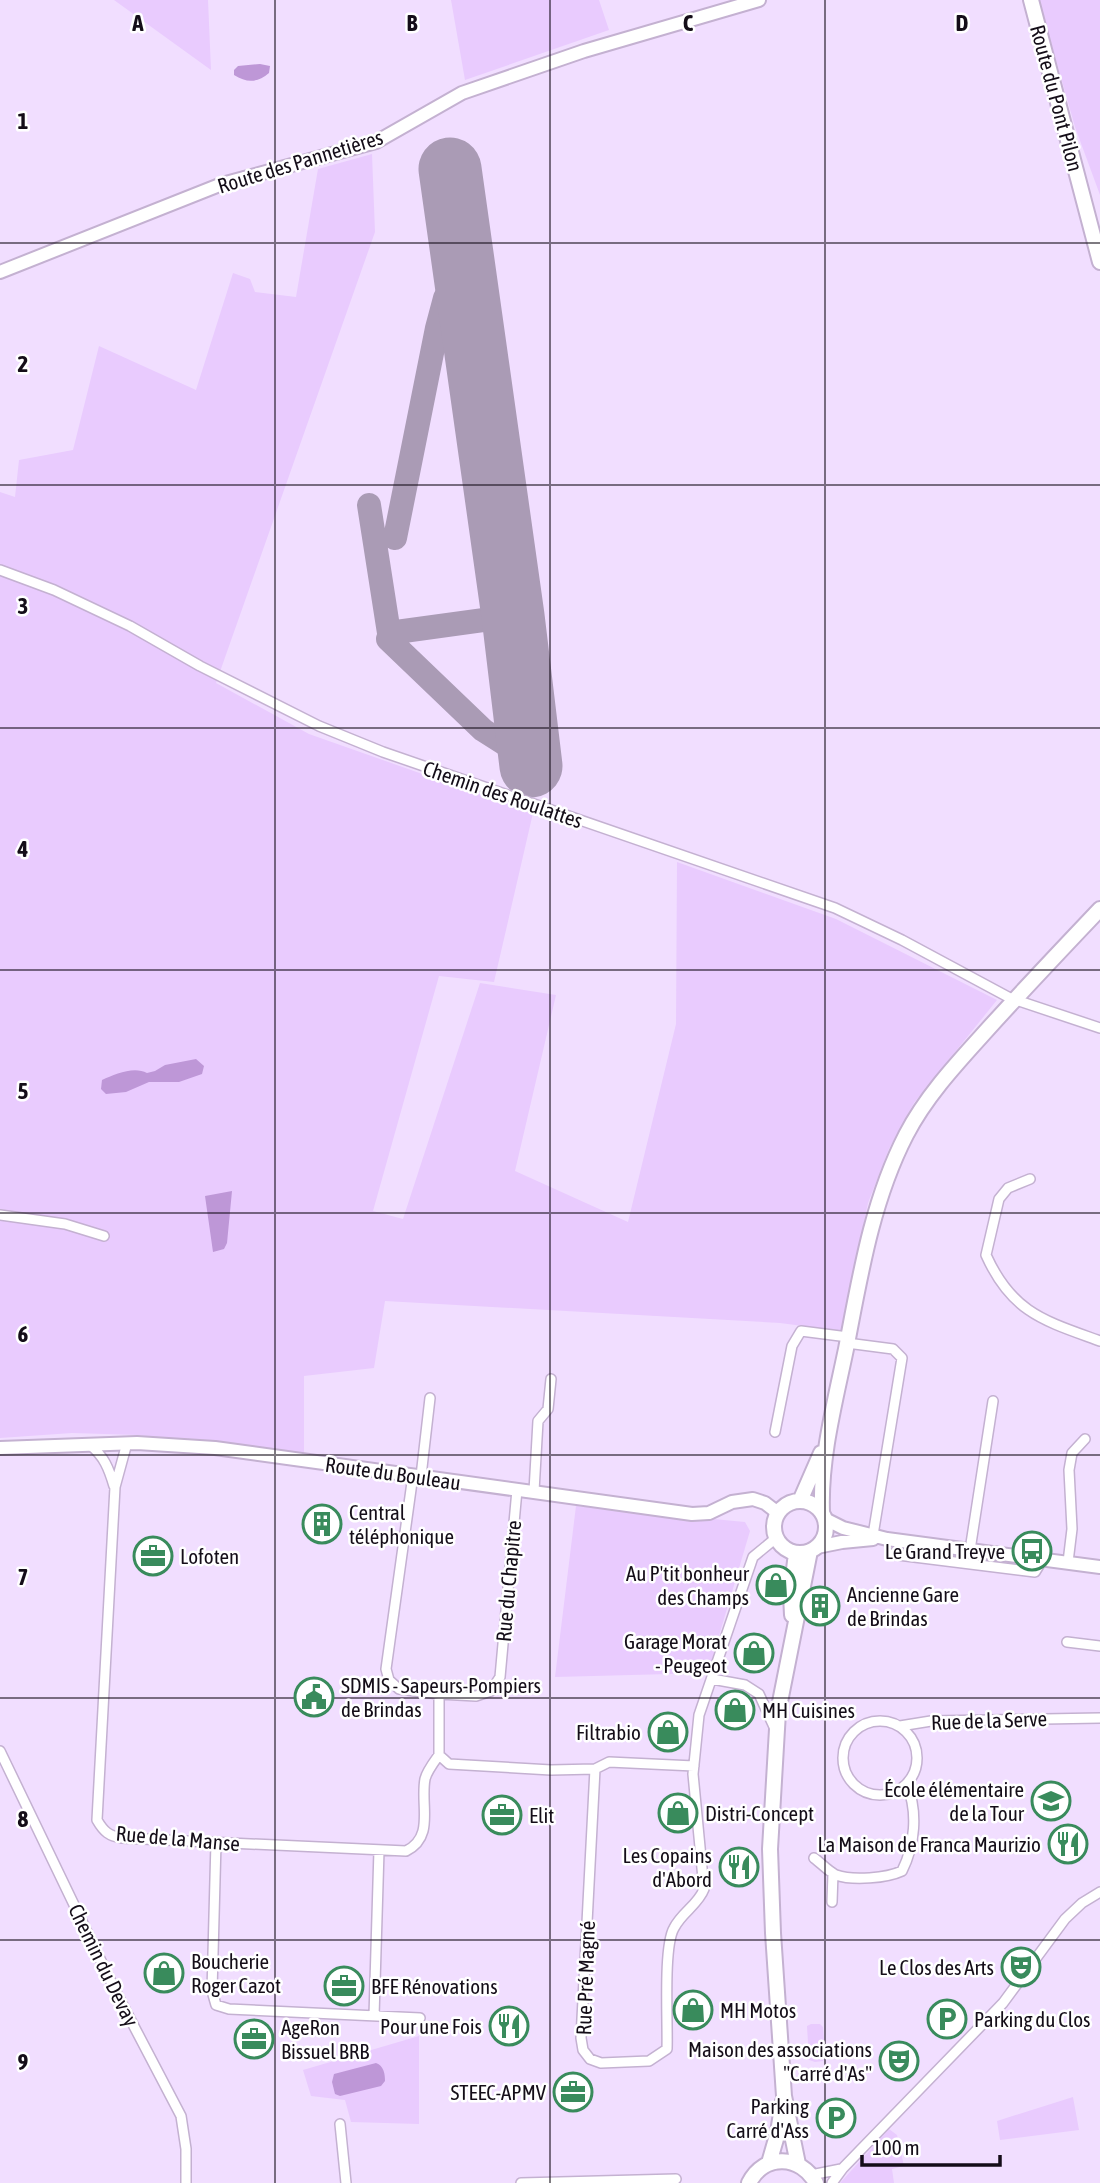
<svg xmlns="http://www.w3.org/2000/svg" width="1100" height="2183" viewBox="0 0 1100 2183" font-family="'Asap Condensed',sans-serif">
  <rect width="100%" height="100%" fill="#f1deff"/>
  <path fill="#e9cbfe" d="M114 0H208L211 70Z
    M451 0H599L609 30 465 80Z
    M1039 0H1100V195L1075 127Z
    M372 154 375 232 216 683 309 734 533 813 494 982 439 976 373 1211 403 1219 480 983 556 995 515 1171 628 1222 676 1024 677 862 836 919 997 1000 914 1103 889 1149 868 1203 842 1331 780 1323 385 1301 374 1368 304 1376V1453L137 1435 72 1433 0 1438V492L15 497 19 460 73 450 99 346 196 390 233 273 250 279 255 292 296 297 318 169Z
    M576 1506 745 1522 750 1531 708 1673 555 1677Z
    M811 2024H820L823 2027 825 2057 823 2061 815 2062 809 2060 807 2026Z
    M419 2036V2124L351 2122 345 2100 311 2096 303 2070Z
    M1073 2097 1079 2130 1000 2140 997 2121Z
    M889 2129 897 2135 904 2166 892 2169 894 2183H840Z"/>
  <path fill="#be97d7" d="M260 64 270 66 269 73C257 83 247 83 234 75V70L238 66Z
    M196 1059 204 1066 202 1074 179 1082H149L126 1092 106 1094 101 1089 102 1080C115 1074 134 1066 147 1073L155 1071 165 1065Z
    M232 1191 227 1243 224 1249 213 1252 205 1196Z
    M376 2063C384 2066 385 2074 385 2081L381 2086 340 2096 335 2094 332 2082 334 2074Z"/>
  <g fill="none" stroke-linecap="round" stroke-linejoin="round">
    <path stroke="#aa9bb5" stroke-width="24" d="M369 505 389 633 513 616
      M395 538 437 328 445 298 464 265
      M388 639 483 730 505 744 529 753"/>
    <path stroke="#aa9bb5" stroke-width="63" d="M450 169 513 616 531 766"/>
    <defs>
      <path id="street" d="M0 570 54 590 130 626 200 666 319 726 383 752 835 908 902 940 1010 998 1100 1028
        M1030 1179 1008 1188 999 1199 986 1255C1012 1313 1045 1321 1100 1341
        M0 1215 65 1224 104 1236
        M847 1343 893 1349 902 1358 873 1535
        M775 1432 792 1346 801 1331 848 1337
        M127 1443 115 1487 97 1820C104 1832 109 1836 122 1838L406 1851C435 1837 420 1805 425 1779 427 1771 434 1762 439 1755
        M90 1445C104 1456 109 1469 114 1486
        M413 1475 386 1669 389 1680 399 1689 439 1694 476 1696 491 1691 500 1677 517 1490
        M421 1476 430 1398
        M534 1491 538 1421 548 1409 551 1379
        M970 1550 993 1401
        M890 1554 1035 1572 1043 1559
        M1068 1562 1072 1529 1069 1470 1072 1453 1085 1439
        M1067 1642 1100 1646
        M712 1679 745 1685 759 1694 775 1729
        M439 1694V1755L449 1764 551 1770 595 1769
        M843 1758a37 37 0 1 1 74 0a37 37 0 1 1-74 0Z
        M900 1726 931 1721 1100 1718
        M0 1751 116 1992 181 2116 186 2149V2183
        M694 1766 609 1762 595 1769 581 2038 583 2050 590 2059 601 2063 649 2061 667 2049C668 2023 663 1947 674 1928 682 1912 698 1905 704 1889L693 1774 699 1715 753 1557 776 1538
        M216 1842 212 1991 216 2005 229 2009 420 2018
        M814 1858C821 1863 828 1871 836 1875 853 1881 887 1878 902 1871 915 1845 918 1812 907 1785
        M832 1902 833 1873
        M374 2016 379 1850
        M340 2124 346 2183
        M811 2175 841 2169
        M521 2183 676 2179
        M832 2183 843 2168 1003 2003 1065 1919 1082 1903 1100 1892"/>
      <path id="secondary" d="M0 272 222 184 376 142 462 93 584 51 759 0
        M0 1448 137 1443 215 1448 692 1514 709 1513 732 1502 753 1499 765 1503 778 1513
        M825 1519 843 1528 887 1539 1100 1567
        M817 1547 842 1542 873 1539"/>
      <path id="primary" d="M1031 0 1100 262
        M774 1527a26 26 0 1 1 52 0a26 26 0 1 1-52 0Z
        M800 1501 821 1453
        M822 1512C820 1458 835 1402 846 1349 860 1276 872 1201 906 1135 926 1096 958 1062 987 1030 1024 989 1062 949 1100 909
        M792 1615 791 1594 796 1553
        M769 2163 778 2132 783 2101
        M798 2164 784 2096 773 1933 770 1849 778 1712 810 1551
        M749 2183C764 2153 801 2155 816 2183"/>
    </defs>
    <use href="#street" stroke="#c4b1d1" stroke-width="12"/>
    <use href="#secondary" stroke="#c4b1d1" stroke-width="16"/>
    <use href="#primary" stroke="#c4b1d1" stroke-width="18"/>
    <use href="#street" stroke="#fff" stroke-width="9"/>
    <use href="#secondary" stroke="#fff" stroke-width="12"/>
    <use href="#primary" stroke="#fff" stroke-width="14"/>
  </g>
  <path fill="none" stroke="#140d18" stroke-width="2" stroke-opacity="0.55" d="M275 0V2183M550 0V2183M825 0V2183M0 243H1100M0 485H1100M0 728H1100M0 970H1100M0 1213H1100M0 1455H1100M0 1698H1100M0 1940H1100"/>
  <defs>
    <symbol id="building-ring" viewBox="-11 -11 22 22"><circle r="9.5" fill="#fff" stroke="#398b5c" stroke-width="1.5"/><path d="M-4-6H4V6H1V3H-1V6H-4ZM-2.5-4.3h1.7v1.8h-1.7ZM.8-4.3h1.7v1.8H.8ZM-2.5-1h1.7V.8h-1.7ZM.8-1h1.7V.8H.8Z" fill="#398b5c"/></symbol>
    <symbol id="bus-ring" viewBox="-11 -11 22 22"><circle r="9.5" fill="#fff" stroke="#398b5c" stroke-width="1.5"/><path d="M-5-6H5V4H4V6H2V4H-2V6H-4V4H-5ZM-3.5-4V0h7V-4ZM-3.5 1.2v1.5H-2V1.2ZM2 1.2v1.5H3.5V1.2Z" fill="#398b5c"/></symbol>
    <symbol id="office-ring" viewBox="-11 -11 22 22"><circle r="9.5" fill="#fff" stroke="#398b5c" stroke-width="1.5"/><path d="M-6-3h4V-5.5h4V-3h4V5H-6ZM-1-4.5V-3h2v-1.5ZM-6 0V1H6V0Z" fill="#398b5c"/></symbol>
    <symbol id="shop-ring" viewBox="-11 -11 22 22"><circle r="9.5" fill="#fff" stroke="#398b5c" stroke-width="1.5"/><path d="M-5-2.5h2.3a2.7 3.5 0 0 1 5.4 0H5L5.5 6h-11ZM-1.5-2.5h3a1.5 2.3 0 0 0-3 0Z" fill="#398b5c"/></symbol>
    <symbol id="civic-ring" viewBox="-11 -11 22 22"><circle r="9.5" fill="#fff" stroke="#398b5c" stroke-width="1.5"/><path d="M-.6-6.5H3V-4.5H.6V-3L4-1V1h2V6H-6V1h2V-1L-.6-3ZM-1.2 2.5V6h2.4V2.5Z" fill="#398b5c"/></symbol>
    <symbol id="school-ring" viewBox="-11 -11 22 22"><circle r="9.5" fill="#fff" stroke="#398b5c" stroke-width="1.5"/><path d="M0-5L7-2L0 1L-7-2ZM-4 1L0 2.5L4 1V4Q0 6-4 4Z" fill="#398b5c"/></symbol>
    <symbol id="restaurant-ring" viewBox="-11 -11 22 22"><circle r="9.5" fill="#fff" stroke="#398b5c" stroke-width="1.5"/><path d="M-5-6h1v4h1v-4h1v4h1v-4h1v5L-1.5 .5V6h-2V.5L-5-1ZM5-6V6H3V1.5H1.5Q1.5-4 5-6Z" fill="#398b5c"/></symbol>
    <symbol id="theatre-ring" viewBox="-11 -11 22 22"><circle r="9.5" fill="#fff" stroke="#398b5c" stroke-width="1.5"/><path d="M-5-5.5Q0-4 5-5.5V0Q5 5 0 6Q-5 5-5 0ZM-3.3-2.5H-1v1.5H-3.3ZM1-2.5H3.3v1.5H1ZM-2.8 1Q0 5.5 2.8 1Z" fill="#398b5c"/></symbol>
    <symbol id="parking-ring" viewBox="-11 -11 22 22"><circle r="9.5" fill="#fff" stroke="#398b5c" stroke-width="1.5"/><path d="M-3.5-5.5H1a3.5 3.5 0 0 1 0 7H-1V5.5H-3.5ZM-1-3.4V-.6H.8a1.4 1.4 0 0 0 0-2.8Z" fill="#398b5c"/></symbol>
  </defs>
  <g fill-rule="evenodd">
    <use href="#building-ring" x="300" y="1502" width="44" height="44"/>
    <use href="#bus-ring" x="1010" y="1529" width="44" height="44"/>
    <use href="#office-ring" x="131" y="1534" width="44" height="44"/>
    <use href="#shop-ring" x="754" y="1563" width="44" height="44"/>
    <use href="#building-ring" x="798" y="1584" width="44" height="44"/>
    <use href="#shop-ring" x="732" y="1631" width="44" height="44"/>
    <use href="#civic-ring" x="292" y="1675" width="44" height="44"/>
    <use href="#shop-ring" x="713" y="1688" width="44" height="44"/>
    <use href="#shop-ring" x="646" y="1710" width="44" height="44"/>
    <use href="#school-ring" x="1029" y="1779" width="44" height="44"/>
    <use href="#shop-ring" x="656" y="1791" width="44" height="44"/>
    <use href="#office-ring" x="480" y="1793" width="44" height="44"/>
    <use href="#restaurant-ring" x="1046" y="1822" width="44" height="44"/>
    <use href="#restaurant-ring" x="717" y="1845" width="44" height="44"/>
    <use href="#theatre-ring" x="999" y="1945" width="44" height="44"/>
    <use href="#shop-ring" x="142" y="1951" width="44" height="44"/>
    <use href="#office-ring" x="322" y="1964" width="44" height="44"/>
    <use href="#shop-ring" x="671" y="1988" width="44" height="44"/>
    <use href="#parking-ring" x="925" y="1997" width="44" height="44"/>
    <use href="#restaurant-ring" x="487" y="2004" width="44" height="44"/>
    <use href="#office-ring" x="232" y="2017" width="44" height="44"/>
    <use href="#theatre-ring" x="877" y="2039" width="44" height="44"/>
    <use href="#office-ring" x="551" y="2070" width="44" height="44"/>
    <use href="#parking-ring" x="814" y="2096" width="44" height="44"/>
  </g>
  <g text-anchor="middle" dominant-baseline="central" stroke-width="5" stroke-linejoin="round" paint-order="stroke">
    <g font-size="21" fill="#140d18" stroke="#fff">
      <text transform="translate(1057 98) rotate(75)">Route du Pont Pilon</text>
      <text transform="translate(300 161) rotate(-17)">Route des Pannetières</text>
      <text transform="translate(503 794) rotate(19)">Chemin des Roulattes</text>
      <text transform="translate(393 1473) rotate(8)">Route du Bouleau</text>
      <text transform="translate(508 1581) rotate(-85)">Rue du Chapitre</text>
      <text transform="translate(989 1720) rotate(-2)">Rue de la Serve</text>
      <text transform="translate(178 1838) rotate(5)">Rue de la Manse</text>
      <text transform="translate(104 1965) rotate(64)">Chemin du Devay</text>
      <text transform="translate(585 1978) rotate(-88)">Rue Pré Magné</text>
    </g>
    <g font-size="21" fill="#140d18" stroke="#fff" text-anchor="start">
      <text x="349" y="1512">Central<tspan x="349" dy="24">téléphonique</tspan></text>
      <text x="1005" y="1551" text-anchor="end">Le Grand Treyve</text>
      <text x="180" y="1556">Lofoten</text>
      <text x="749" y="1573" text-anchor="end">Au P'tit bonheur<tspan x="749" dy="24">des Champs</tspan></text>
      <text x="847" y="1594">Ancienne Gare<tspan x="847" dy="24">de Brindas</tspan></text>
      <text x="727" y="1641" text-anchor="end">Garage Morat<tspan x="727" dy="24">- Peugeot</tspan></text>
      <text x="341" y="1685">SDMIS - Sapeurs-Pompiers<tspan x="341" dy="24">de Brindas</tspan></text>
      <text x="762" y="1710">MH Cuisines</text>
      <text x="641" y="1732" text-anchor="end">Filtrabio</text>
      <text x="1024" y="1789" text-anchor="end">École élémentaire<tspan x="1024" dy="24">de la Tour</tspan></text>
      <text x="705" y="1813">Distri-Concept</text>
      <text x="529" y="1815">Elit</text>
      <text x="1041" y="1844" text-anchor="end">La Maison de Franca Maurizio</text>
      <text x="712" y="1855" text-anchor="end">Les Copains<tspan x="712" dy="24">d'Abord</tspan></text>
      <text x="191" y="1961">Boucherie<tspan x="191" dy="24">Roger Cazot</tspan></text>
      <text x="994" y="1967" text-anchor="end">Le Clos des Arts</text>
      <text x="371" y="1986">BFE Rénovations</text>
      <text x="720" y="2010">MH Motos</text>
      <text x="974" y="2019">Parking du Clos</text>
      <text x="482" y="2026" text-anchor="end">Pour une Fois</text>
      <text x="281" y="2027">AgeRon<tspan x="281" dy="24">Bissuel BRB</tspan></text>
      <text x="872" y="2049" text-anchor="end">Maison des associations<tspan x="872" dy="24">"Carré d'As"</tspan></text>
      <text x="546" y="2092" text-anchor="end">STEEC-APMV</text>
      <text x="809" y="2106" text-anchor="end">Parking<tspan x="809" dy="24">Carré d'Ass</tspan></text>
    </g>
  </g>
  <g font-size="23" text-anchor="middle" font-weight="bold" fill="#140d18" stroke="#fff" stroke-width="5" stroke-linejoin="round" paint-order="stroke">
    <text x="138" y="31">A</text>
    <text x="412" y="31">B</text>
    <text x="688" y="31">C</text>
    <text x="962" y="31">D</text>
    <text x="23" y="129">1</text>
    <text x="23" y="372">2</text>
    <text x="23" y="614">3</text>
    <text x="23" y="857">4</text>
    <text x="23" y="1099">5</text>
    <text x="23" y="1342">6</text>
    <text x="23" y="1585">7</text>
    <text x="23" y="1827">8</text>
    <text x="23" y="2070">9</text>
  </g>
  <path d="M862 2155v10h138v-10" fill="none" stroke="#140d18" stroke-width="3.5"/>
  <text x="872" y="2155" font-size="21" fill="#140d18" stroke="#ffffff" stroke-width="5" paint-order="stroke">100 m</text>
</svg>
